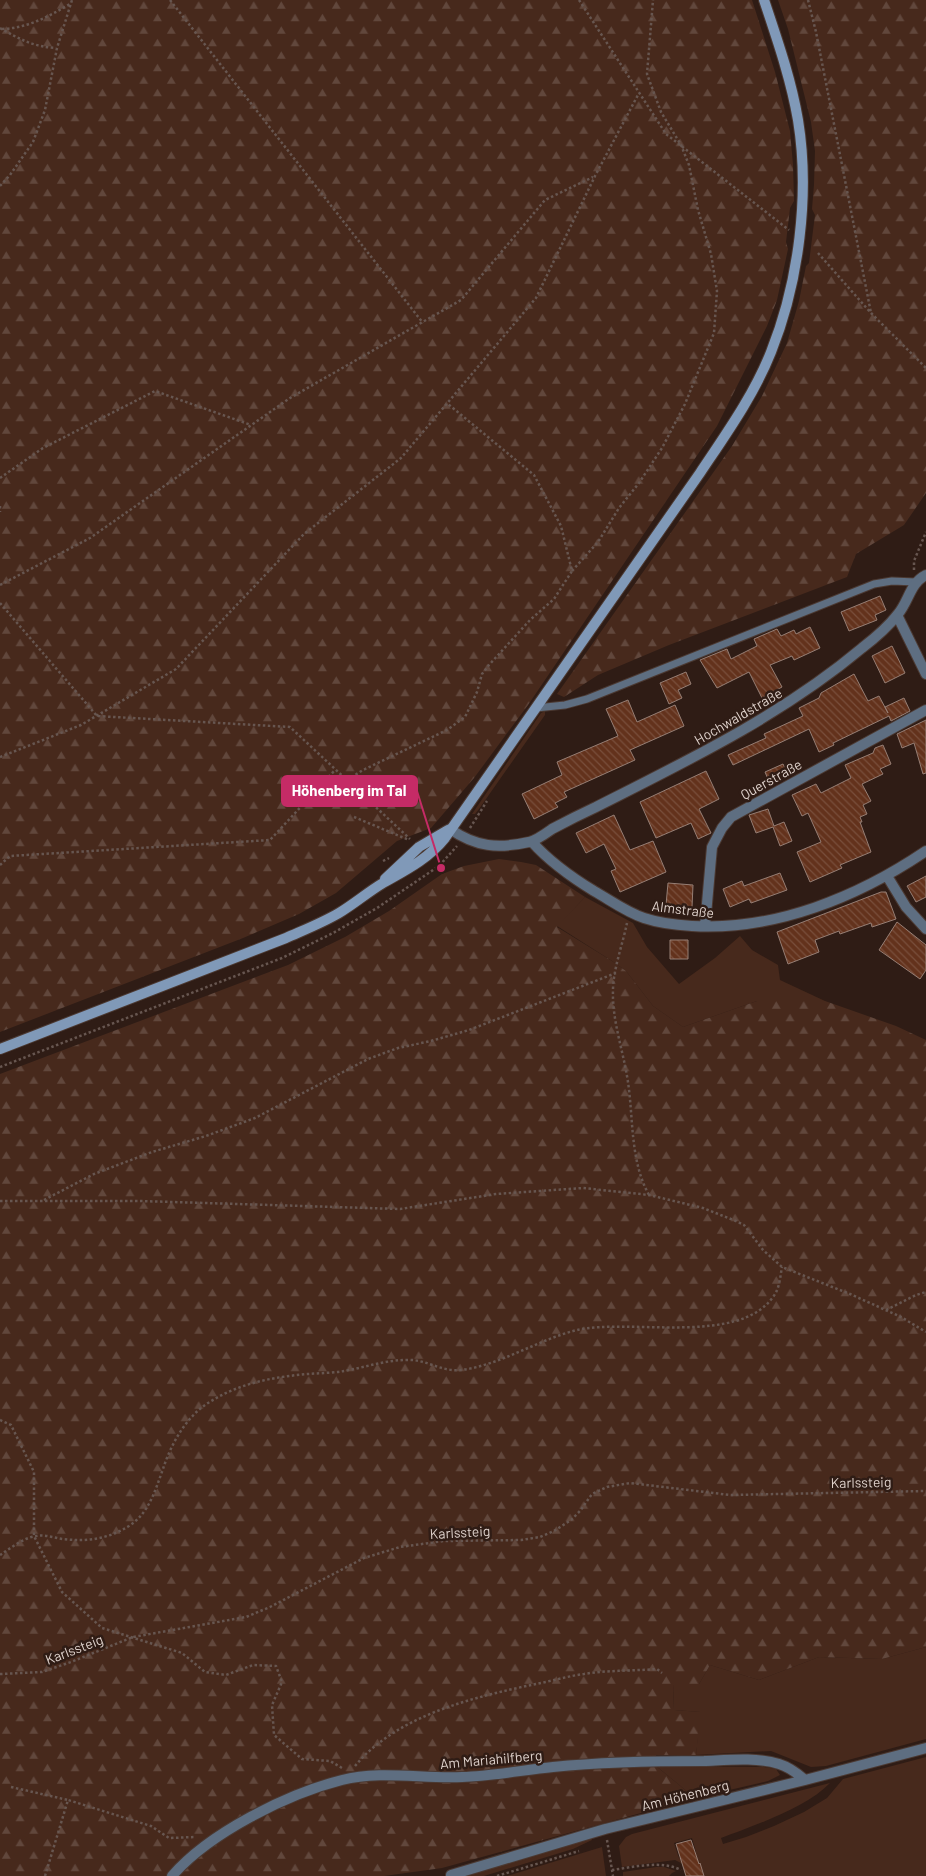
<svg xmlns="http://www.w3.org/2000/svg" width="926" height="1876" viewBox="0 0 926 1876" font-family="Barlow,sans-serif">
  <defs>
    <pattern id="forest-firs" width="22" height="20" patternUnits="userSpaceOnUse" patternTransform="scale(1.25)"><rect width="22" height="20" fill="#47291c"/><path d="M5 1l3.5 6h-7zM16 11l3.5 6h-7z" fill="#61473c"/></pattern>
    <pattern id="building-back-hatch" width="6" height="6" patternUnits="userSpaceOnUse" patternTransform="scale(1.25)"><rect width="6" height="6" fill="#63321c"/><path d="M-1 5l2 2M0 0l6 6M5-1l2 2" fill="none" stroke="#794f3c"/></pattern>
  </defs>
  <rect width="100%" height="100%" fill="#2f1c15"/>
  <path fill="#47291c" fill-rule="evenodd" d="M545 711V715L479 809 475 814H472L541 713Z
    M585 897 633 923 647 947 679 984 715 958 740 936 752 950 778 965 780 980 825 1001H757L683 1027 653 1006 626 971 612 961 557 926Z
    M926 1647V1739L826 1766 811 1767 771 1751 696 1755 700 1712 674 1710 673 1684H699L710 1665 759 1680 819 1657 882 1659Z
    M926 1757V1876H704L700 1864 685 1868 681 1863 675 1860 622 1867 619 1846 626 1837 632 1834 830 1783C806 1808 753 1826 721 1838L723 1844 746 1837 774 1826 804 1812 827 1798 843 1779ZM692 1838 696 1852 679 1858 674 1843Z
    M656 1766 764 1767 776 1769 780 1775 768 1781 695 1798Z
    M591 1837 592 1840 573 1849 484 1876H463Z
    M602 1847 606 1876H507Z
    M656 1867H664L676 1871 672 1873 669 1876H623V1872Z"/>
  <path fill="url(#forest-firs)" d="M0 0H752L775 72 790 131 793 165 794 201 790 208 786 242 788 249 777 300 767 326 717 426 528 705 474 778 431 828 397 841 336 893 299 914 243 938 0 1032Z
    M778 0H926V493L904 525 856 554 847 577 669 645 598 675 564 697 557 694 732 446 762 396 787 343 799 301 806 266 809 263 815 215 812 209 814 185 815 151 811 122 788 29Z
    M499 859 521 862 536 865 585 897 557 927 612 961 626 971 653 1006 683 1027 757 1001H825L896 1026 926 1040V1647L882 1659 819 1657 759 1680 710 1665 699 1684 673 1685 674 1710 701 1712 696 1755H656V1766L695 1798 442 1868 384 1876H0V1074L288 965 345 937 389 911 442 874 464 866Z"/>
  <path fill="url(#building-back-hatch)" stroke="#967e74" d="M880 596 886 610 875 615 877 620 849 631 841 612Z
    M810 627 820 648 794 660 792 656 770 665 782 687 762 698 749 672 717 688 700 660 727 649 731 659 757 646 754 639 777 629 781 636 794 630 796 634Z
    M892 646 905 673 885 683 872 656Z
    M686 672 691 684 678 690 682 698 669 704 660 683Z
    M854 674 868 701 879 696 888 713 885 707 904 698 910 711 891 721 889 716 833 743 834 745 819 752 809 729 733 765 728 755 766 738 764 734 803 716 799 708 819 698 821 693Z
    M628 700 637 722 675 705 684 726 630 750 635 760 564 792 567 797 555 803 558 807 534 819 522 794 562 775 557 762 618 736 606 709Z
    M926 720V773L923 774 914 743 902 748 897 734Z
    M883 745 891 764 880 769 883 774 862 784 871 801 863 805 867 814 860 817 862 822H860L871 852 840 865 842 868 810 882 797 852 821 842 808 813 802 816 792 795 816 784 821 793 851 778 845 765 873 753 875 748Z
    M783 764 789 776 770 784 765 772Z
    M706 771 719 799 699 809 711 833 698 839 691 823 656 838 640 802Z
    M768 809 774 826 784 822 792 841 780 846 773 827 756 833 749 815Z
    M614 815 630 850 653 841 666 872 620 892 611 871 616 869 604 844 586 853 576 833Z
    M780 873 787 890 751 903 749 899 730 907 723 889 742 881 744 886Z
    M926 876V897L916 902 907 886Z
    M668 883 693 885 692 907 666 905Z
    M881 892H886L896 919 872 927 871 923 840 934 839 931 815 940 819 952 788 964 777 932Z
    M897 922 926 945V970L920 979 879 950Z
    M670 940H688V959H670Z
    M691 1840 699 1864 700 1863 704 1876H686L676 1844Z"/>
  <g fill="none" stroke-linecap="round" stroke-linejoin="round">
    <defs>
      <path id="lane" d="M536 708 565 705 587 699 874 584 892 581 916 582"/>
      <path id="street" d="M897 615 926 674
        M450 829C476 847 498 849 529 842 537 840 545 834 552 829 567 821 581 814 596 807 689 760 782 715 862 648 875 638 888 627 898 614 909 601 910 583 926 575
        M532 842C550 862 571 877 594 891 610 900 626 912 644 918 659 923 676 925 692 926 775 931 858 897 926 851
        M887 876 906 907 926 929
        M705 926 712 847 722 828 731 817 926 710
        M451 1875 605 1829 805 1780 926 1748
        M172 1876C209 1833 287 1794 342 1780 380 1770 423 1779 462 1777 493 1776 523 1770 553 1767 603 1762 653 1761 704 1761 728 1760 756 1757 779 1764 789 1767 797 1773 805 1780"/>
      <path id="secondary" d="M385 879 419 847 448 830
        M0 1049 286 938C304 930 322 923 339 913 354 904 368 892 383 883 406 870 428 859 445 838L700 473C726 434 754 395 771 352 799 282 810 194 798 120 791 79 777 39 764 0"/>
    </defs>
    <use href="#lane" stroke="#4b3932" stroke-width="9"/>
    <use href="#street" stroke="#4b3932" stroke-width="12"/>
    <use href="#secondary" stroke="#4b3932" stroke-width="12"/>
    <path stroke="#675650" stroke-width="2.5" stroke-dasharray="2.5 2.5" stroke-linecap="butt" d="M170 0 423 323
      M579 0 666 134 789 230
      M808 0 816 32 871 313
      M0 28C19 39 34 47 56 48
      M2 29C27 28 48 17 70 4
      M0 186 10 175 33 142 45 110 57 48 72 0
      M818 253 871 313 926 368
      M0 478 43 448 155 391 251 425
      M0 506V512
      M914 570V561L926 532
      M572 571 598 542 619 508 639 483 662 448 685 404 714 333 717 291 711 254 698 210 689 165 681 145 661 112 647 74 653 0
      M0 585 90 538 290 398 461 300 545 200 593 177
      M0 603 97 716 290 727 410 839
      M0 757 81 725 176 669 304 534 401 458 536 298 595 176 639 93
      M347 780 363 770 447 730 465 717 477 692 482 674 489 665 530 620 554 599 572 571 561 526 534 475 448 404
      M354 817 409 840
      M470 828 487 801
      M383 861 389 858
      M0 865 10 856 270 840 335 770
      M627 923C623 943 613 970 613 990 612 1019 622 1047 627 1076 634 1115 629 1159 649 1195
      M0 1067 282 958 333 933 377 908 439 866 457 846
      M44 1200 94 1174 152 1152 206 1136 255 1118 368 1059 398 1048 431 1041 469 1030 616 973
      M0 1201H140L400 1209 496 1194 583 1188 649 1195 703 1208 736 1221 744 1225 763 1250 782 1267 850 1294 901 1317 926 1332
      M886 1310 916 1295 926 1292
      M0 1420 11 1425 34 1472V1536L62 1592 102 1628 182 1653 205 1672 226 1675 253 1665 276 1666 282 1682 272 1705 274 1735 302 1759 330 1761 342 1768
      M0 1555C11 1548 23 1538 36 1536 45 1534 54 1538 63 1539 87 1542 108 1539 129 1526 149 1513 155 1491 163 1469 171 1444 186 1417 208 1403 239 1383 273 1377 308 1374 320 1373 333 1373 344 1371 367 1367 388 1359 412 1360 428 1361 443 1372 461 1370 501 1365 537 1340 577 1330 630 1318 738 1346 773 1297 780 1288 780 1277 782 1267
      M0 1674 42 1672 71 1662 133 1637 246 1617 270 1607 364 1558 400 1547 444 1541 521 1540 540 1537 554 1531 571 1520 580 1511 592 1494 607 1487 630 1483 730 1495 926 1491
      M355 1766C397 1715 474 1697 536 1684 552 1681 568 1676 584 1674 608 1670 633 1671 657 1669L662 1673
      M11 1787 68 1800
      M607 1840 613 1876
      M612 1870C634 1867 661 1860 681 1870
      M45 1876 68 1800 151 1826 169 1838 196 1837
      M497 1876 579 1851"/>
    <use href="#lane" stroke="#5e6e81" stroke-width="7"/>
    <use href="#street" stroke="#5e6e81" stroke-width="10"/>
    <use href="#secondary" stroke="#8099b8" stroke-width="10"/>
  </g>
  <g text-anchor="middle" dominant-baseline="central" stroke-width="5" stroke-linejoin="round" paint-order="stroke">
    <g font-size="14" fill="#dfd2cc" stroke="#2f1c15">
      <text transform="translate(738 716) rotate(-30)">Hochwaldstraße</text>
      <text transform="translate(771 779) rotate(-29)">Querstraße</text>
      <text transform="translate(683 909) rotate(7)">Almstraße</text>
      <text transform="translate(861 1482) rotate(-1)">Karlssteig</text>
      <text transform="translate(460 1532) rotate(-3)">Karlssteig</text>
      <text transform="translate(74 1649) rotate(-21)">Karlssteig</text>
      <text transform="translate(491 1759) rotate(-5)">Am Mariahilfberg</text>
      <text transform="translate(685 1795) rotate(-14)">Am Höhenberg</text>
    </g>
  </g>
  <path fill="none" stroke="#c52b66" stroke-width="2" d="M441 868L417 791"/>
  <circle fill="#c52b66" stroke="#2f1c15" stroke-width="2" cx="441" cy="868" r="5"/>
  <rect fill="#c52b66" stroke="#c52b66" stroke-width="2" x="282" y="776" width="135" height="30" rx="5"/>
  <g font-size="15" text-anchor="middle" font-weight="bold" fill="#fff">
    <text x="349" y="796">Höhenberg im Tal</text>
  </g>
</svg>
